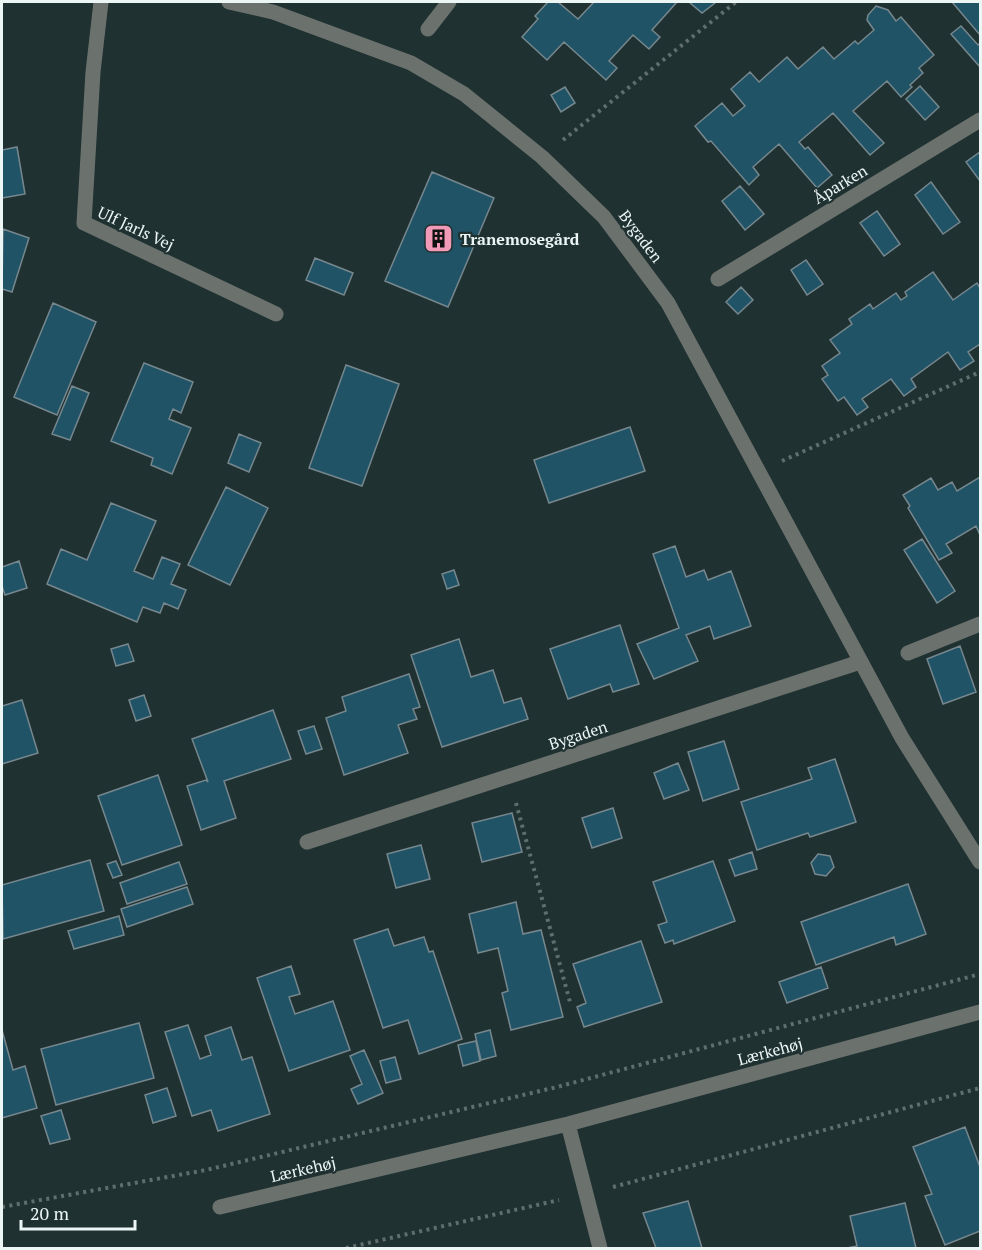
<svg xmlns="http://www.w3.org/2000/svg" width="982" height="1250" viewBox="0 0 982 1250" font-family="'PT Serif',serif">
  <rect width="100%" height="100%" fill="#203131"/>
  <path fill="#205366" stroke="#76878e" stroke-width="1.5" d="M548 2H558L578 19 594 2H677L652 30 660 37 649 49 633 35 609 61 617 68 606 80 564 42 547 60 522 37 538 19 535 16Z
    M689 2H713L715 3 702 13Z
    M952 2H980V35Z
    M876 6 888 10 896 21 901 17 934 55 919 68 923 73 910 85 912 87 901 97 887 81 853 111 884 143 870 155 833 113 799 142 805 149 808 147 832 175 817 188 779 144 753 167 759 175 749 185 711 141 708 142 695 126 722 103 733 116 745 106 731 89 750 72 759 82 787 57 798 69 823 47 834 59 855 41 858 44 874 30 867 20 868 15Z
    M961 26 978 45 980 43V67L951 34Z
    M920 86 939 107 925 120 906 99Z
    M565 87 575 103 561 112 551 95Z
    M17 147 25 194 2 198V150Z
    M980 152V181L966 162Z
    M432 172 494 198 448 307 385 281Z
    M931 182 960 222 943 234 915 195Z
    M740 186 764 214 745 230 722 201Z
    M877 211 900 244 884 256 860 223Z
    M3 229 29 238 12 292 2 289Z
    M315 258 353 273 344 295 306 280Z
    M806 260 823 284 807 295 791 270Z
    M933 272 953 300 977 283 980 288V344L968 352 974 361 960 370 948 352 911 379 916 387 904 396 891 379 862 399 868 407 857 415 844 397 838 401 822 379 828 375 822 366 840 353 830 340 852 324 849 319 870 304 873 309 896 293 901 300 907 296 905 292Z
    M741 287 753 300 738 314 726 302Z
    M53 303 96 322 57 415 14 397Z
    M144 363 193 382 181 413 173 409 169 419 191 428 172 474 151 465 153 458 111 441Z
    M346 365 399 384 362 486 309 468Z
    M72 386 89 393 70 440 52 434Z
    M630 427 645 471 549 503 534 460Z
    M239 434 261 443 249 472 228 463Z
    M980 477V535L976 526 946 544 952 553 939 560 908 508 910 506 903 495 931 478 938 490 952 482 957 491Z
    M226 487 268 508 230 585 188 565Z
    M111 503 156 521 134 571 153 579 162 557 180 564 171 584 186 590 178 609 164 603 160 613 143 607 137 622 47 584 61 549 87 560Z
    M922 539 955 591 937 603 904 550Z
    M675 546 686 577 704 570 708 580 731 571 751 626 714 639 710 626 686 635 698 661 654 679 637 644 679 628 653 554Z
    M19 561 27 588 5 595 2 586V567Z
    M454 570 459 585 447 589 442 574Z
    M620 625 639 684 613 692 610 684 568 699 550 649Z
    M459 639 471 677 493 670 504 703 521 698 528 719 442 747 411 655Z
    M128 644 134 661 116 666 111 649Z
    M960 646 976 692 943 704 927 659Z
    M409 674 420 707 413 709 417 719 398 725 408 753 344 775 326 718 346 711 342 697Z
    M144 695 151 716 136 721 129 700Z
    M22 700 38 753 2 764V706Z
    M273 710 291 759 224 781 236 818 201 830 187 786 206 780 208 782 192 739Z
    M314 726 322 749 306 754 298 731Z
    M724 741 739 789 703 801 688 752Z
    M835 759 856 822 810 837 808 833 757 850 741 802 812 779 808 768Z
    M678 763 689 790 664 799 654 773Z
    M158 775 182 845 122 865 98 796Z
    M613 808 622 838 592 848 582 818Z
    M512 813 522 852 482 862 472 823Z
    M421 845 430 879 396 888 387 854Z
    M752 852 757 869 735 876 729 860Z
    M818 854 830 856 834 867 826 876 815 874 811 863Z
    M90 860 104 911 3 939 2 885Z
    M116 861 122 875 113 878 107 864Z
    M713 861 735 921 674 944 673 940 665 943 658 925 667 922 653 882Z
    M179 862 187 884 127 904 120 883Z
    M908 884 926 934 896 945 894 937 816 965 801 922Z
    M187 887 193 904 127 927 121 909Z
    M516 902 523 934 541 930 563 1017 511 1030 502 993 508 991 498 948 478 953 469 914Z
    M119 916 124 935 74 949 68 931Z
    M388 929 394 946 424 937 429 952 433 951 462 1039 419 1054 408 1020 383 1028 354 940Z
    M641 941 662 1002 584 1027 577 1007 586 1003 573 964Z
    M291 966 300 994 289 997 295 1014 333 1001 350 1050 289 1071 257 978Z
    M821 967 828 988 787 1003 779 982Z
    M139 1023 154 1078 56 1105 41 1049Z
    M188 1025 200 1059 211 1055 205 1036 231 1027 242 1060 252 1057 270 1114 218 1131 211 1110 192 1116 165 1032Z
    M2 1030 13 1070 25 1066 37 1108 2 1118Z
    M490 1030 496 1056 481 1060 475 1034Z
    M476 1041 480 1061 463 1066 458 1045Z
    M364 1050 383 1093 358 1104 351 1089 362 1084 350 1056Z
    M395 1057 401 1079 386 1083 380 1061Z
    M167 1088 176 1116 153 1123 145 1095Z
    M61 1110 70 1139 50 1144 41 1116Z
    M965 1127 980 1167V1231L945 1245 925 1196 932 1194 913 1147Z
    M688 1201 702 1248H656L643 1213Z
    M905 1203 916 1248H847L857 1246 850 1216Z"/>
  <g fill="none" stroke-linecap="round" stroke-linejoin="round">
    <path stroke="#606f6e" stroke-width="4" stroke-dasharray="3 4.5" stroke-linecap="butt" d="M563 140 736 2
      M782 461 980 372
      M516 803 570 1002
      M613 1187 980 1088
      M2 1207 206 1170 557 1087 980 974
      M346 1248 559 1200"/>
    <path stroke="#6b726e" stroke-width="15" d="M101 2 93 72 84 223 276 314
      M428 29 449 2
      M718 279 980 120
      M908 653 980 624
      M307 842 860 662
      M568 1124 600 1248
      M220 1207 568 1124 980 1012"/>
    <path stroke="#6b726e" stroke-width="15" d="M229 2 273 12 411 63 464 94 542 157 604 217 668 303 902 738 980 862"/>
  </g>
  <defs>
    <symbol id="building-square" viewBox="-11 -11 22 22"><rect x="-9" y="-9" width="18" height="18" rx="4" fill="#f09ab7" stroke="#203131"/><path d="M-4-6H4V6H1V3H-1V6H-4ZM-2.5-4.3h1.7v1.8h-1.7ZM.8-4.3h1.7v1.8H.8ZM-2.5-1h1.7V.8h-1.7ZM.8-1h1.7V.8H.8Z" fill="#111"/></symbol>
  </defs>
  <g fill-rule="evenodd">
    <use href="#building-square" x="422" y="222" width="33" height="33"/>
  </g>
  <g text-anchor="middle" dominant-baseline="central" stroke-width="4.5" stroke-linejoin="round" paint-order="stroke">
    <g font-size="16" fill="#ebf6f5" stroke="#203131">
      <text transform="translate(840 184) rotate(-31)">Åparken</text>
      <text transform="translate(136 228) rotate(25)">Ulf Jarls Vej</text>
      <text transform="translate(641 236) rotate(53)">Bygaden</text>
      <text transform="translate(578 735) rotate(-18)">Bygaden</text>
      <text transform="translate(770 1051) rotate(-15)">Lærkehøj</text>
      <text transform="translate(303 1169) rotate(-13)">Lærkehøj</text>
    </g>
    <g font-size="16" font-weight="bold" fill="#ebf6f5" stroke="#203131" text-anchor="start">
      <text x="460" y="239">Tranemosegård</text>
    </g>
  </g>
  <rect width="982" height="1250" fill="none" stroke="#ebf6f5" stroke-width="6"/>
  <path d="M21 1220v9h114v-9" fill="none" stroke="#ebf6f5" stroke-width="3"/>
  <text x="30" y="1220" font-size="18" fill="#ebf6f5" stroke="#203131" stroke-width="4.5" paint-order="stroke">20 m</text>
</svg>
